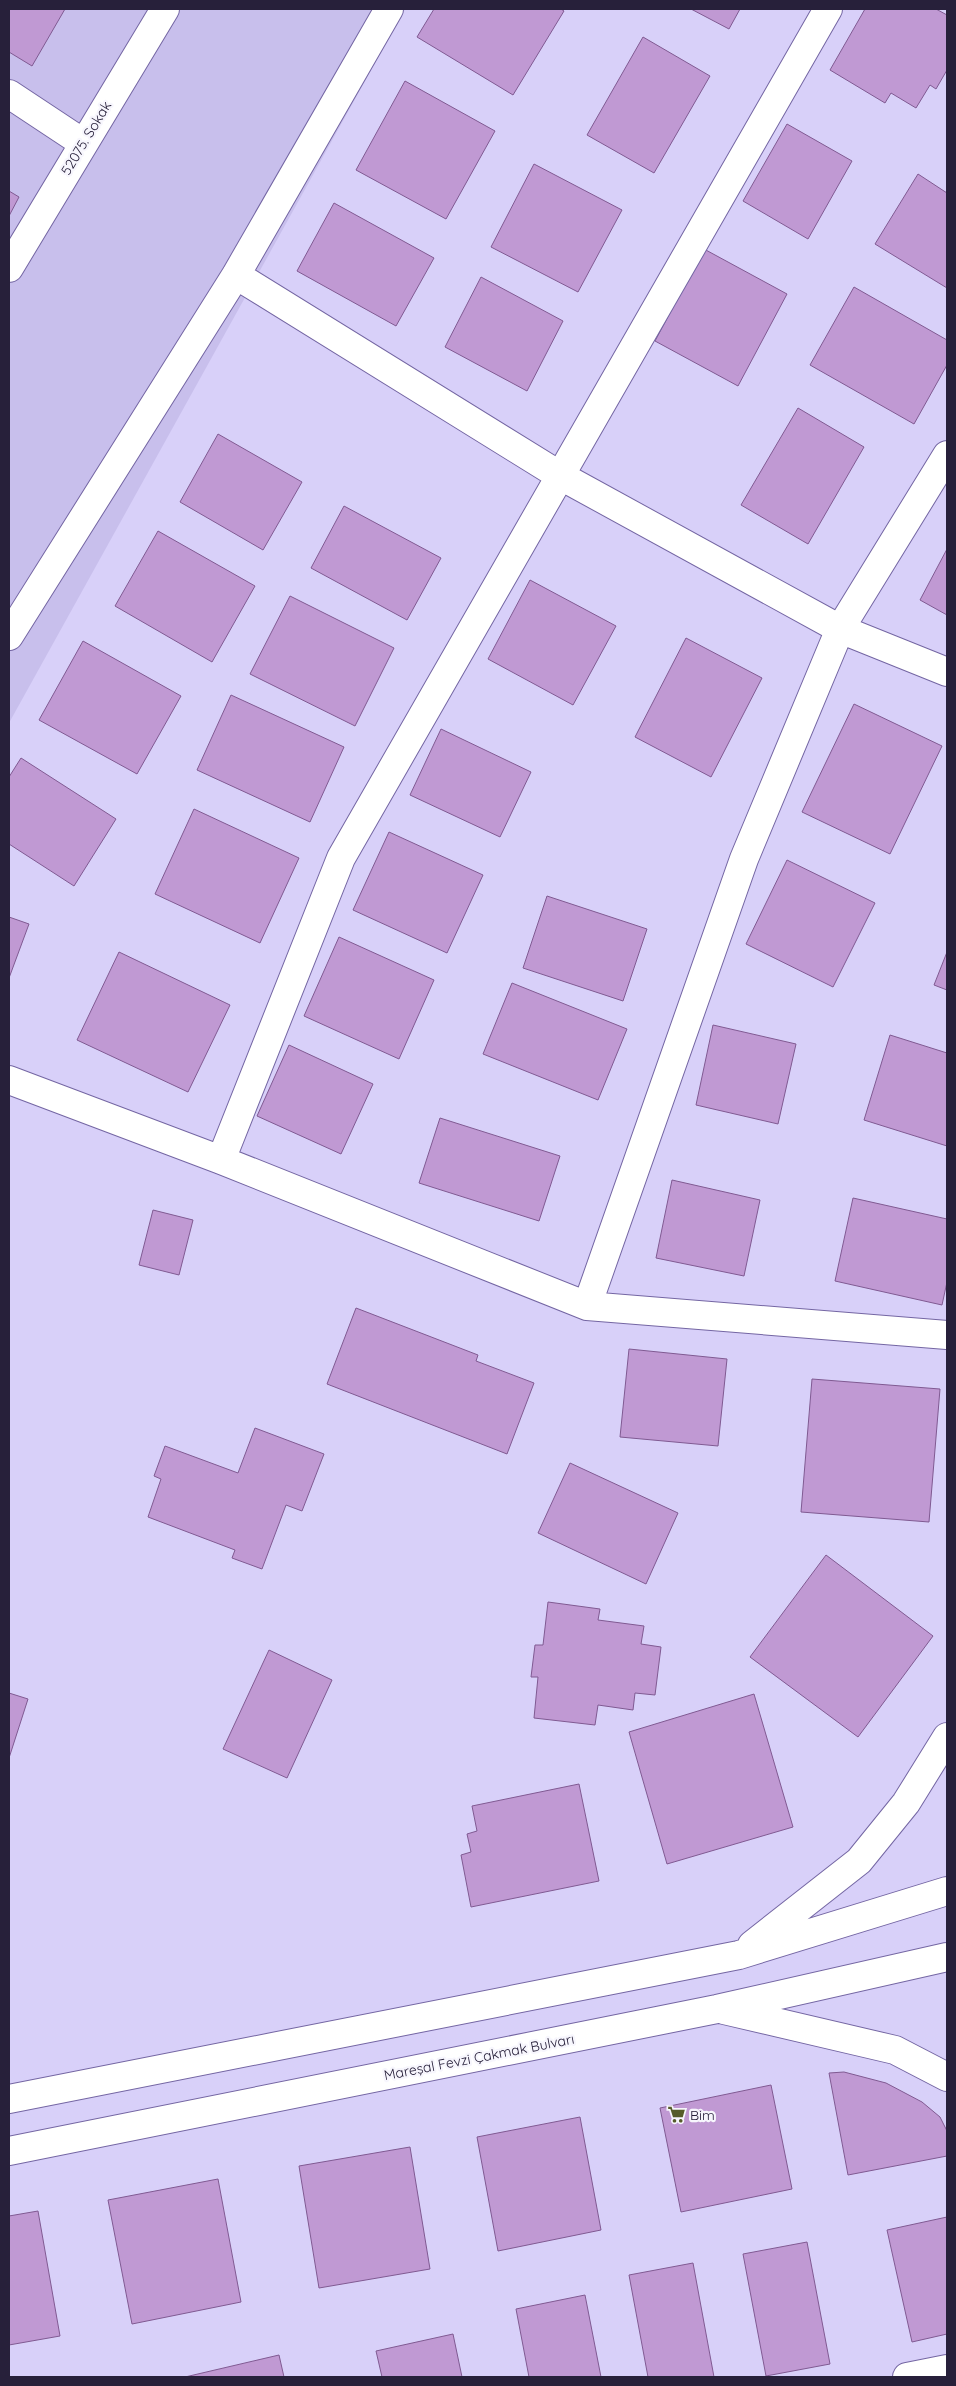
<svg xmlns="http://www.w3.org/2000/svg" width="956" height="2386" viewBox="0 0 956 2386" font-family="Quicksand,sans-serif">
  <rect width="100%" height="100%" fill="#d8d0f9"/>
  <path fill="#c8bfec" d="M9 9H405L9 723Z"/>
  <path fill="#c099d3" stroke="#805a92" d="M9 9H65L32 66 9 52Z
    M434 9H561L564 11 513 95 417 37Z
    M691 9H740L729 29Z
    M865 9H936L947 15V70L936 89 930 85 916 108 891 93 885 103 830 70Z
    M643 37 710 76 654 173 587 135Z
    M405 81 495 131 446 219 356 170Z
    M787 124 852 161 808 239 743 201Z
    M534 164 622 210 578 292 491 247Z
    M918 174 947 193V288L875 244Z
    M9 191 19 197 9 216Z
    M334 203 434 258 396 326 297 271Z
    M704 249 787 294 738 386 655 341Z
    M481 277 563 321 527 391 445 347Z
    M854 287 947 340V365L914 424 810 365Z
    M798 408 864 447 808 544 741 505Z
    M218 434 302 482 263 550 180 502Z
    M344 506 441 558 407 620 311 568Z
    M158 531 255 586 212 662 115 606Z
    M947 549V615L920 600Z
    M530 580 616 626 573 705 488 659Z
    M290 596 394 648 355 726 250 674Z
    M686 638 762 678 711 777 635 737Z
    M83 641 181 696 137 774 39 720Z
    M231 695 344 747 310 822 197 770Z
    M854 704 942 746 890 854 802 812Z
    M441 729 531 772 500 837 410 795Z
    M21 758 116 819 74 886 9 844V777Z
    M194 809 299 858 260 943 155 894Z
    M389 832 483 875 447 953 353 910Z
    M787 860 875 903 833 987 746 944Z
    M547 896 647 929 623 1001 523 968Z
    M9 917 29 924 9 978Z
    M339 937 434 980 399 1059 304 1016Z
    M119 952 230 1005 188 1092 77 1040Z
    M947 952V990L934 985Z
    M512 983 627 1029 598 1100 483 1054Z
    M713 1025 796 1044 778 1124 696 1105Z
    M890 1035 947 1053V1146L864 1120Z
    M289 1045 373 1084 341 1154 257 1116Z
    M440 1118 560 1156 539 1221 419 1183Z
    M672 1180 760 1200 744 1276 656 1258Z
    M853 1198 947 1219V1282L942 1305 835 1281Z
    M153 1210 193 1220 179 1275 139 1265Z
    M356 1308 478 1355 476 1361 534 1383 507 1454 327 1384Z
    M629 1349 727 1359 718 1446 620 1437Z
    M812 1379 940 1389 929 1522 801 1512Z
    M255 1428 324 1454 302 1511 286 1505 262 1569 232 1558 235 1550 148 1517 161 1479 154 1476 165 1446 238 1473Z
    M570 1463 678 1513 646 1584 538 1533Z
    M826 1555 933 1636 858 1737 750 1657Z
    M548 1602 600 1609 598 1620 644 1626 641 1644 661 1647 655 1695 635 1693 633 1710 598 1705 595 1725 534 1718 538 1677H531L535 1645H543Z
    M269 1650 332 1680 287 1778 223 1749Z
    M9 1693 28 1699 9 1758Z
    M754 1694 793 1827 667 1864 629 1732Z
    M579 1784 599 1881 471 1907 461 1855 471 1852 467 1834 477 1831 472 1806Z
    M844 2072 886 2083 922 2102 940 2117 947 2131V2156L848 2175 829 2073Z
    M771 2085 792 2189 681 2212 660 2108Z
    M580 2117 601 2230 498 2251 477 2137Z
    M410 2147 430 2269 319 2288 299 2166Z
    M218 2179 241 2302 132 2324 108 2200Z
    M38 2211 60 2336 9 2345V2216Z
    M947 2217V2334L912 2342 887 2230Z
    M807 2242 830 2364 766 2376 743 2254Z
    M693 2263 714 2377H648L629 2275Z
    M585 2295 601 2377H529L516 2309Z
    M453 2334 462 2377H382L376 2351Z
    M279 2355 284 2377H185Z"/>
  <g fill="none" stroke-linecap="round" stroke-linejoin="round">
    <defs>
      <path id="minor" d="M9 94 83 143
        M9 268 165 9
        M236 275 559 475 840 629 947 672
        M9 636 236 275 389 9
        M9 1080 221 1160 587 1306 947 1335
        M221 1160 341 858 828 9
        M587 1306 744 859 840 629 947 455
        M907 2377 947 2369"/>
      <path id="major" d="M752 1945 859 1861 906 1803 947 1737
        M724 2010 895 2050 947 2077
        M9 2099 739 1955 947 1891
        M9 2151 717 2009 947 1957"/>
    </defs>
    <use href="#minor" stroke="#7466a3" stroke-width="30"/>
    <use href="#major" stroke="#7466a3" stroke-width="30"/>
    <use href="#minor" stroke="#fff" stroke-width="28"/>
    <use href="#major" stroke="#fff" stroke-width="28"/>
  </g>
  <defs>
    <symbol id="supermarket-bare" viewBox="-9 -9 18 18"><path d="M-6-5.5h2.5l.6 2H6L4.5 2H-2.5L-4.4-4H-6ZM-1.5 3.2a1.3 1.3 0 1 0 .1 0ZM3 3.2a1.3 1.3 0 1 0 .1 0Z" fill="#565c2a" stroke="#f7f6fd" stroke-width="2.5" paint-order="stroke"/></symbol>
  </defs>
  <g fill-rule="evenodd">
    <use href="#supermarket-bare" x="664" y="2102" width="25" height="25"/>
  </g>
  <g text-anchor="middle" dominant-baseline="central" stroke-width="4.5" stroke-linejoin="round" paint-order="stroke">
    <g font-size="14" fill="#27203a" stroke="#f7f6fd">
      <text transform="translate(86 138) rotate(-59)">52075. Sokak</text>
      <text transform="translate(479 2057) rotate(-11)">Mareşal Fevzi Çakmak Bulvarı</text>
    </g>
    <g font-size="14" fill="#27203a" stroke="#f7f6fd" text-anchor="start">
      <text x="690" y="2115">Bim</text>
    </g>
  </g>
  <rect width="956" height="2386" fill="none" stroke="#27203a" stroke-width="20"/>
</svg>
